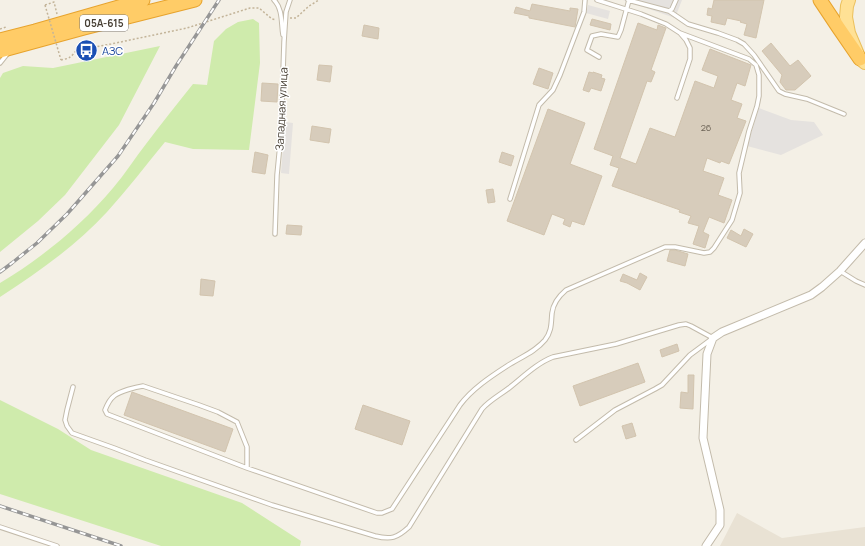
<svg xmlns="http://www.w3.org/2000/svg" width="865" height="546" viewBox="0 0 865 546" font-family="Manrope,sans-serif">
  <rect width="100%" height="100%" fill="#f4f0e6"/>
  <path fill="#e9e2d4" d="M737 513 782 538 865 527V546H720Z"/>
  <path fill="#cfebac" d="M253 19 259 23 260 63 249 150 193 149 165 142C146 165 127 190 107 212 76 246 38 272 0 297V283C42 258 82 225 113 188 125 174 135 158 146 144 161 124 177 104 193 84L207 85 214 41 226 29 238 22Z
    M160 46 119 125 65 195 38 221 0 252V78L3 73 23 66 53 68Z
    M0 400 58 429 91 450 242 503 301 541 300 546H161L0 494Z"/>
  <path fill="#e5e2df" d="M623 0H682L675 18Z
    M588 5 610 11 608 19 586 13Z
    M759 108 791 120 814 122 823 135 781 155 747 146Z
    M285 122 293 123 289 174 281 173Z"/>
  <path fill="#d7ccbb" stroke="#d2c4ae" d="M714 0H764L756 38 744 35 747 24 740 22 741 21 727 18 725 25 711 22 712 16 707 15 708 8 712 9Z
    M532 4 570 11V8L578 9 575 27 529 18V16L514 13 516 7 530 11Z
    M592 19 611 24 610 30 590 25Z
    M638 23 657 30 658 25 666 28 651 70 655 72 651 82 647 81 620 158 636 164 650 128 675 137 695 81 714 88 718 76 702 70 710 49 751 65 745 86 737 83 731 100 742 104 737 118 746 121 729 164 721 161 720 163 707 158 703 171 724 178 718 195 732 200 724 223 709 217 703 232 709 235 705 248 693 244 699 226 688 223 691 216 679 212 680 210 612 186 619 168 610 165 613 156 594 149Z
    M364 25 379 28 378 39 362 36Z
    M771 43 790 66 798 60 811 76 795 90H786L780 82 782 75 762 51Z
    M319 65 332 66 330 82 317 80Z
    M539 68 553 73 548 89 533 84Z
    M589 72 593 73V72L602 75 601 78 605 79 601 91 591 88 589 92 583 90Z
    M262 83 278 84 277 102 261 101Z
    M548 109 585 123 570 164 602 176 584 225 572 221 570 227 563 224 565 219 552 214 544 235 507 221Z
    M312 126 331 129 329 143 310 140Z
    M255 152 268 155 265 174 252 172Z
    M502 152 514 156 511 166 499 162Z
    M493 189 495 202 488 203 486 190Z
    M287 225 302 226 301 235 286 234Z
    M744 229 753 234 746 247 727 238 731 230 741 236Z
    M670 250H675L688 254 685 266 667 261Z
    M640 273 647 277 640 290 627 283 620 281 623 274 637 280Z
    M201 279 215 281 213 296 200 295Z
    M677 344 679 351 662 357 660 350Z
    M638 363 645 382 580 406 573 386Z
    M688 375H694L693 409 680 408 681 392 688 393Z
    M132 392 233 429 225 452 124 415Z
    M363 405 410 421 402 445 355 429Z
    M632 423 636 436 626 439 622 426Z"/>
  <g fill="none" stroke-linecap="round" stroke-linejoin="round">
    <defs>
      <path id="lane" d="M274 0C283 9 281 24 283 35
        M597 0 641 14 666 24 680 33 686 40 690 48V59L677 98
        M628 0 669 11 672 9 676 0
        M669 11 688 24 718 33 737 40 744 44 754 55 779 91 785 94 807 99 844 114
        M599 57 587 50 592 36 601 34 618 37 621 30 629 0
        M0 63 8 53
        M510 199 539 105 553 90 560 75 584 12 585 0
        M275 234 277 175 281 134 284 42 286 12 290 0
        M840 271 856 281 865 285
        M73 387 67 410 65 420 67 426 72 433 114 448 145 460 272 505 375 536C391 540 397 538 409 527L482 409C490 400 500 395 509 388 523 377 537 363 553 357L616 344 679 325 686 324 691 326 713 338 690 355 662 385 655 389 615 410 576 440
        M247 468V447L237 422 218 412 199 405 143 386C136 387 120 391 114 396 110 399 107 405 105 410L107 414 247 468 377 513H382L392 509 460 405C472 389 490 377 507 366 521 357 535 352 545 340 552 331 551 323 552 313 553 304 559 296 566 290L665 247H675L704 253 710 252 714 248 732 220 740 193 739 173 749 131 757 106 759 96V75L756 65 749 59 680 33
        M0 527 57 546"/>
      <path id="street" d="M706 546 720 525V510L703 438 707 354 713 338 722 332 811 295 822 287 840 271 865 243"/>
      <path id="primary" d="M849 0 847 6 846 17 849 33 860 59 865 63"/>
      <path id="highway" d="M820 0 838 27 860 59
        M0 40 35 31 143 0
        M0 51 84 28 195 0"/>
    </defs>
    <use href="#lane" stroke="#c3bbab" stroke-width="5.5"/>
    <use href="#street" stroke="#c3bbab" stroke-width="9"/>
    <use href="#primary" stroke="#ebc05d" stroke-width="14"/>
    <use href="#highway" stroke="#e7a32d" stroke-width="15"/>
    <path stroke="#c3b499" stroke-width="1.5" stroke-dasharray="2 2" stroke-linecap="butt" d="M45 5 54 2 57 14
      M290 18H296L309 6 319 0
      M0 29 6 27
      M61 60C64 59 68 59 70 57 77 53 79 39 90 44 92 44 93 46 95 47L111 44 187 28 250 8H259L272 19 276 20"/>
    <use href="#lane" stroke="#fff" stroke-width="3.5"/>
    <use href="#street" stroke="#fff" stroke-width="7"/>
    <use href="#primary" stroke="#ffe195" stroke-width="12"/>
    <use href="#highway" stroke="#ffcc67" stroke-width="13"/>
    <defs>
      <path id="rail" d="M0 272 12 263 37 243 67 214 118 156 154 103 176 66 219 0
        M0 506 121 546"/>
    </defs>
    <use href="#rail" stroke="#969696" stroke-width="3.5"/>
    <use href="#rail" stroke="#fff" stroke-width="2" stroke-dasharray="6" stroke-linecap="butt"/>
    <path stroke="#c3b499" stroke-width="1.5" stroke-dasharray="2 2" stroke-linecap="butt" d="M45 5 61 60"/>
  </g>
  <defs>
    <symbol id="bus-disc" viewBox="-11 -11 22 22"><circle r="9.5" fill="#1a4fb4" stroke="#fff"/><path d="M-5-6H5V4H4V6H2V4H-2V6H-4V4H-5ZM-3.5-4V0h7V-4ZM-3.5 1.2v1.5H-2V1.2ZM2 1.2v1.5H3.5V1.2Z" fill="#fff"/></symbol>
  </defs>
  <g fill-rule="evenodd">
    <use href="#bus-disc" x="74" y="38" width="25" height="25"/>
  </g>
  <g text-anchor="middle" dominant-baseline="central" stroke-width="3" stroke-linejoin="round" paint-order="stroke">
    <g font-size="9" fill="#6c6356">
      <text x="706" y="127">26</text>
    </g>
    <rect fill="#fff" stroke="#7f7972" stroke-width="1" x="80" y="15" width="48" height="16" rx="3"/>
    <g font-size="10" font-weight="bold" fill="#484035">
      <text x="104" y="23">05А-615</text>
    </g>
    <g font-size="11" fill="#164399" stroke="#fff" text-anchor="start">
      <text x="102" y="50">АЗС</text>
    </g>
    <g font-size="11" fill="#484035" stroke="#fff">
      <text transform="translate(281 109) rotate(-87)">Западная улица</text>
    </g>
  </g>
</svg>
